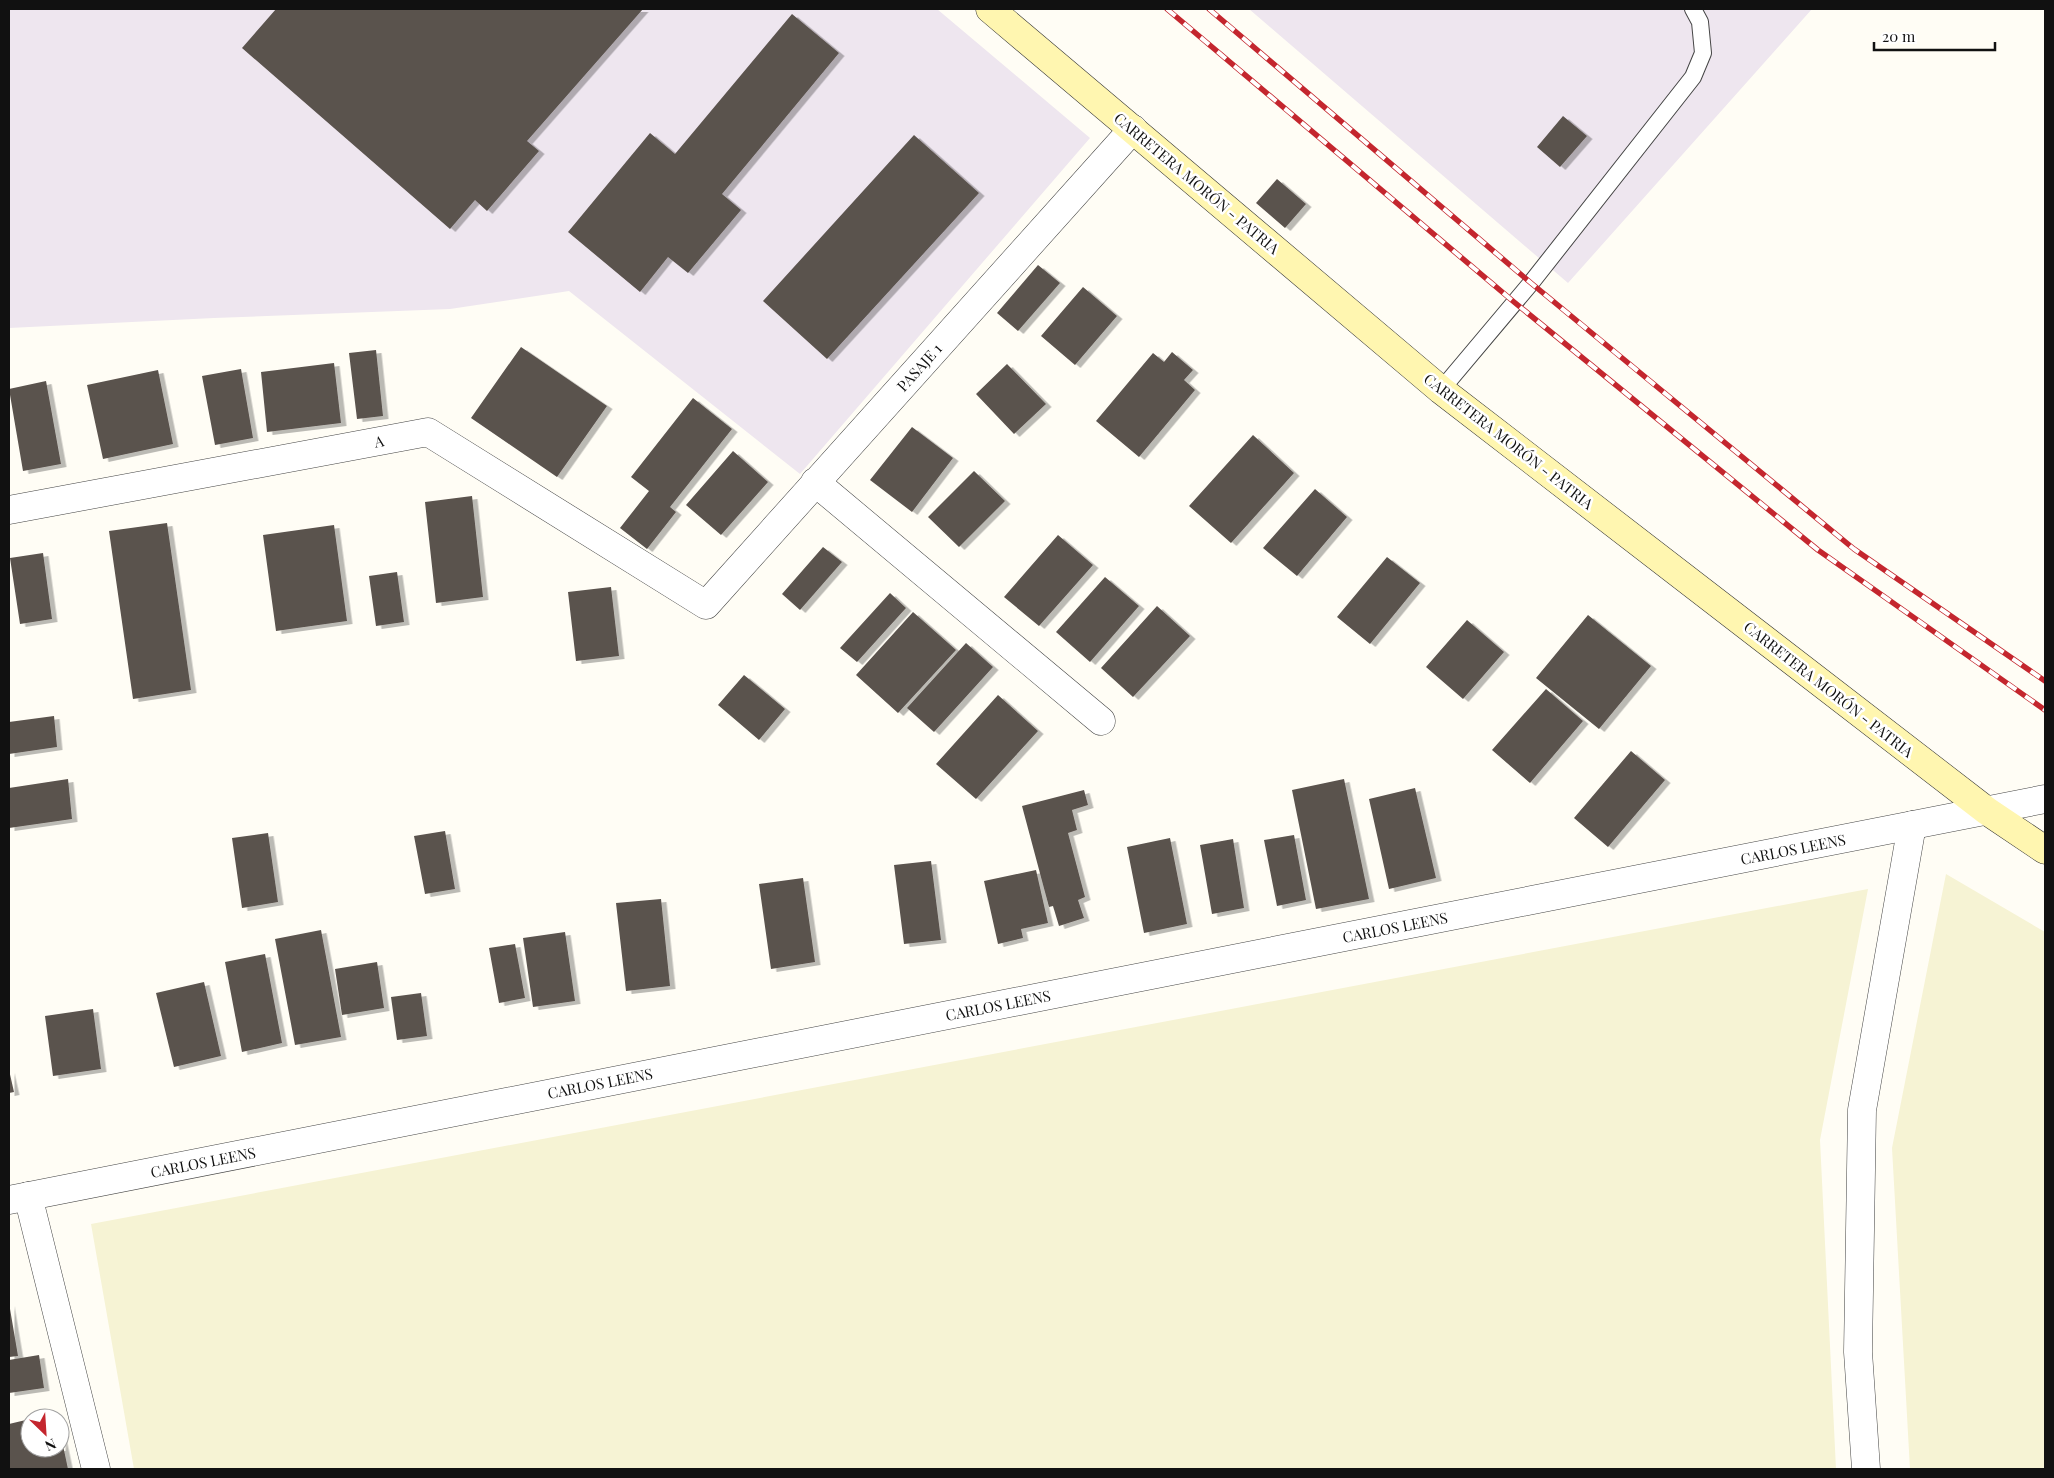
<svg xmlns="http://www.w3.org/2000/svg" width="2054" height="1478" viewBox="0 0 2054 1478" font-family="'Playfair Display',serif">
  <defs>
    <filter id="shadow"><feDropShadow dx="5.5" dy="3" stdDeviation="0" flood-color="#0004"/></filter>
  </defs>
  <rect width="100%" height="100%" fill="#fffdf5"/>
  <path fill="#eee6ef" d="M9 9H937L1090 138 800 474 569 291 450 309 214 318 9 328Z
    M1249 9H1812L1568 283Z"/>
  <path fill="#f6f3d4" d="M1946 874 2045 932V1469H1910L1892 1148Z
    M1868 889 1820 1140 1836 1469H134L91 1224Z"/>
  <path fill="#5a524d" filter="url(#shadow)" d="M276 9H643L527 141 539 151 487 211 475 200 450 229 242 48Z
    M792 14 839 53 722 194 741 210 688 273 668 257 640 292 568 232 650 133 675 154Z
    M1563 116 1587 136 1560 167 1537 147Z
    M914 135 979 193 827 359 763 301Z
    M1277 179 1306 204 1285 228 1256 203Z
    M1038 265 1060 283 1018 331 997 313Z
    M1083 287 1117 316 1075 365 1041 336Z
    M521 347 607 406 557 477 471 418Z
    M376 350 383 416 357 419 349 353Z
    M1172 352 1193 370 1184 380 1195 390 1139 457 1096 421 1153 353 1164 362Z
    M334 363 341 423 267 432 261 372Z
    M1007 364 1046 404 1014 434 976 394Z
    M241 369 253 438 215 445 202 376Z
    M158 370 173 444 103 459 87 385Z
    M46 381 61 464 23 471 9 389Z
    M693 398 732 429 670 507 676 512 647 549 620 528 649 491 631 477Z
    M912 427 953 458 912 512 870 480Z
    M1253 435 1294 473 1231 543 1189 506Z
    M733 451 768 482 721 535 686 505Z
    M974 471 1005 501 959 547 928 517Z
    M1315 489 1347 517 1297 576 1263 548Z
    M472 496 483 597 436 603 425 502Z
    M167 523 191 690 133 699 109 531Z
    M334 525 347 621 276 631 263 535Z
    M1058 535 1093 565 1039 626 1004 597Z
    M823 547 842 562 800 610 782 594Z
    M43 553 52 619 20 624 10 558Z
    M1387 557 1420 583 1370 644 1337 617Z
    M397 572 404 622 376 626 369 576Z
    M1105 577 1139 606 1090 662 1056 632Z
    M611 587 619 656 576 661 568 592Z
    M890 593 906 608 857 662 840 648Z
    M1157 606 1190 636 1133 697 1101 668Z
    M913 612 956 650 898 713 856 675Z
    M1588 615 1651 666 1599 729 1536 678Z
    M1467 620 1504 652 1463 699 1426 667Z
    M966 643 993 667 934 732 907 708Z
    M744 675 785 709 759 740 718 705Z
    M1546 689 1583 721 1530 783 1492 750Z
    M998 695 1038 731 976 799 936 764Z
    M54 716 57 747 9 754V722Z
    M1631 751 1665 780 1608 847 1574 818Z
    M68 779 72 819 9 828V788Z
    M1344 779 1369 899 1316 909 1292 790Z
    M1415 788 1436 878 1389 889 1369 799Z
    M1084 790 1088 805 1072 810 1077 830 1068 833 1085 897 1078 900 1084 918 1059 926 1053 906 1049 907 1022 806Z
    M445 831 455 889 425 894 414 836Z
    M268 833 278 902 242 908 232 838Z
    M1294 835 1306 900 1277 906 1264 840Z
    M1170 838 1187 924 1144 933 1127 847Z
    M1233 839 1244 908 1212 914 1200 845Z
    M931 861 941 940 904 944 894 865Z
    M1036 870 1048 923 1021 929 1023 938 998 944 984 881Z
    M803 878 815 962 771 969 759 884Z
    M661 899 670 986 626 991 616 903Z
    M321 930 341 1037 295 1045 275 939Z
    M565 932 575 1001 533 1007 523 938Z
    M515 944 525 998 499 1003 489 948Z
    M265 954 282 1043 242 1052 225 962Z
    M377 962 384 1008 342 1015 335 969Z
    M204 982 221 1056 174 1067 156 993Z
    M421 993 427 1036 397 1040 391 997Z
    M93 1009 101 1069 53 1076 45 1016Z
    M9 1070 14 1092 9 1093Z
    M9 1303 18 1356 9 1357Z
    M39 1355 44 1388 9 1393V1360Z
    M56 1413 57 1418H39V1417Z
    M30 1419V1448H60L61 1436 68 1469H9V1424Z"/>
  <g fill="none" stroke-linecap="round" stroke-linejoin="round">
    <defs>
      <path id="service" d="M1441 390 1531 283 1693 77 1703 53 1700 22 1693 9"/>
      <path id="minor" d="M815 482 1101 721
        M9 510 428 432 706 605 1133 129
        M28 1196 96 1469
        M1866 1469 1858 1352 1862 1110 1912 825"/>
      <path id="tertiary" d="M9 1200 2045 799"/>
      <path id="secondary" d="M990 9 1441 390 1987 811 2045 850"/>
    </defs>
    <use href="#service" stroke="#444" stroke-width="18"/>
    <use href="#minor" stroke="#444" stroke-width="29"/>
    <use href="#tertiary" stroke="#444" stroke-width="29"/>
    <use href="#secondary" stroke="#333" stroke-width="29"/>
    <use href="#service" stroke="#fff" stroke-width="16"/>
    <use href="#minor" stroke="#fff" stroke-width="28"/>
    <use href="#tertiary" stroke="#fff" stroke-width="28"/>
    <use href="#secondary" stroke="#fff6b0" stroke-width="28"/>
    <defs>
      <path id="rail" d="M1167 9 1514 302 1818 550 2045 710
        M1209 9 1531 283 1854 549 2045 681"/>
    </defs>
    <use href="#rail" stroke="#c4262e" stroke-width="5.5"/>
    <use href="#rail" stroke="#fff" stroke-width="4" stroke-dasharray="11" stroke-linecap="butt"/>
  </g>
  <g text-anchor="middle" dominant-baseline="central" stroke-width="5" stroke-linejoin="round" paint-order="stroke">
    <g font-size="15" fill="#111" stroke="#fff">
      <text transform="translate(1197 183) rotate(40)">CARRETERA MORÓN - PATRIA</text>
      <text transform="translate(919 367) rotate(-48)">PASAJE 1</text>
      <text transform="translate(379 441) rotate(-11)">A</text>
      <text transform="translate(1509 441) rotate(38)">CARRETERA MORÓN - PATRIA</text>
      <text transform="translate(1829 689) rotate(38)">CARRETERA MORÓN - PATRIA</text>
      <text transform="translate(1793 849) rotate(-11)">CARLOS LEENS</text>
      <text transform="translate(1395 927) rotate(-11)">CARLOS LEENS</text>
      <text transform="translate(998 1005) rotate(-11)">CARLOS LEENS</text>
      <text transform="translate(600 1083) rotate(-11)">CARLOS LEENS</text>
      <text transform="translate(203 1162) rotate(-11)">CARLOS LEENS</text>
    </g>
  </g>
  <rect width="2054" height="1478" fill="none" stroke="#111111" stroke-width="20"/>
  <g transform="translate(45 1433) rotate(155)"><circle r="24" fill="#ffffff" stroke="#a0a0a0"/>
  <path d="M0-4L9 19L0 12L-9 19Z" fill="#c4262e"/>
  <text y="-8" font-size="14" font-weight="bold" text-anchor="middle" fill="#111111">N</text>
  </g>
  <path d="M1874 42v8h121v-8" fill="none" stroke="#111111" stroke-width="2.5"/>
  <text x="1882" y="42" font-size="15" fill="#111111" stroke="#ffffff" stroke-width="4" paint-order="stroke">20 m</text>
</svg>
